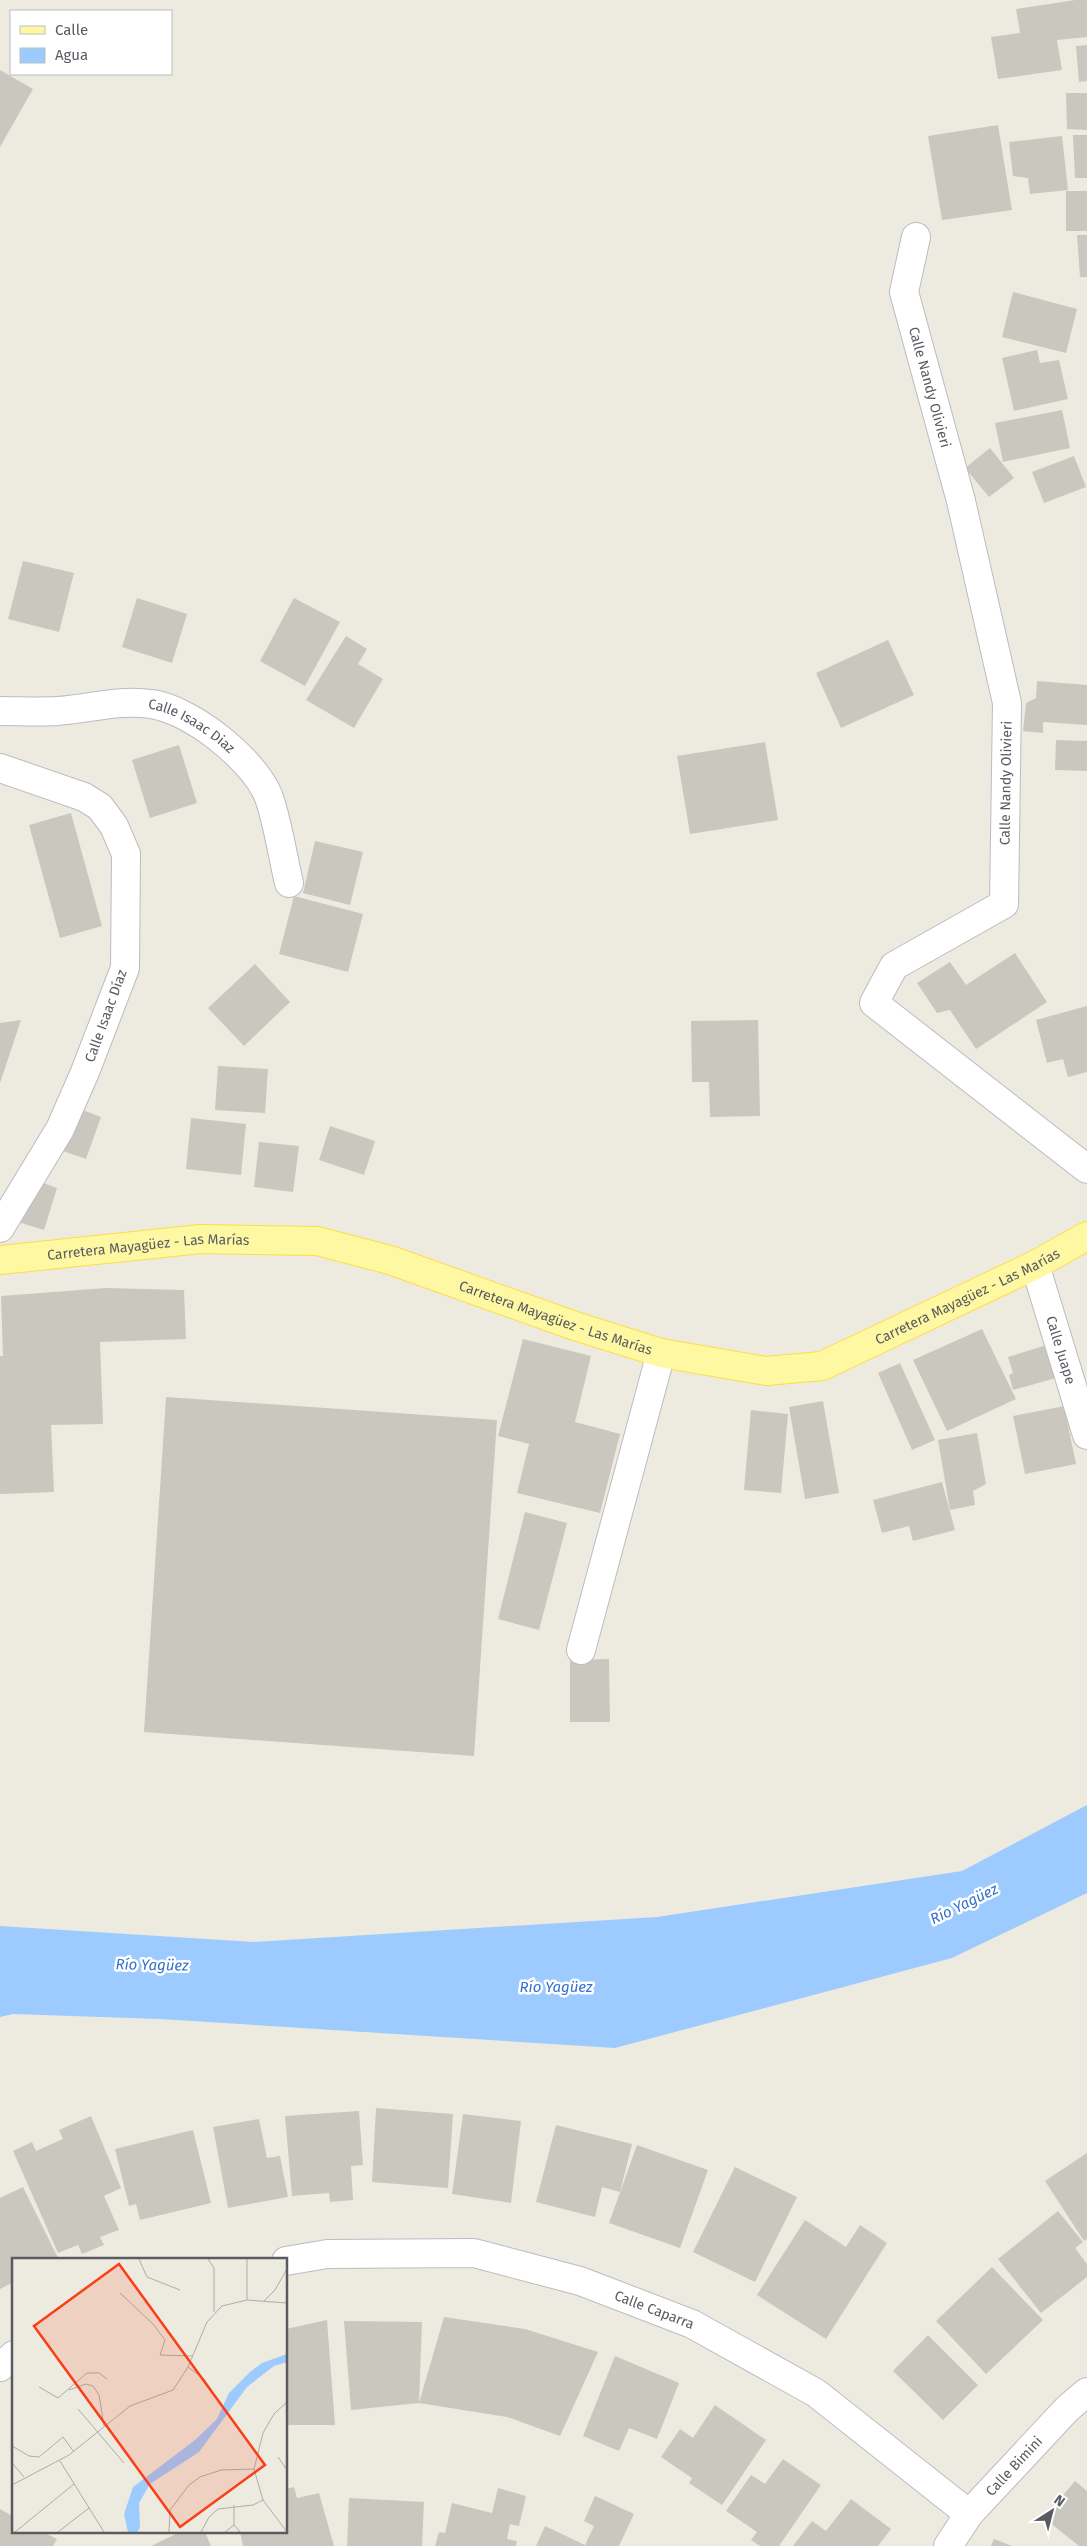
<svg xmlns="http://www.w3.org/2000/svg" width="1087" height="2546" viewBox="0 0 1087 2546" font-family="'Fira Sans',sans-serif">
  <rect width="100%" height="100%" fill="#edebdf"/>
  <path fill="#9dcbff" d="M1087 1805V1893L952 1958 615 2048 160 2019 13 2014 0 2017V1926L254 1942 657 1917 962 1871Z"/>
  <path fill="#cac8be" d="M1075 0H1087V37L1057 40 1062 70 998 79 991 37 1020 33 1016 9Z
    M1087 45V81L1079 82 1076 46Z
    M0 70 33 89 0 147Z
    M1066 93H1087V130L1067 129Z
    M998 125 1012 210 942 220 928 136Z
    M1073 135H1087V178H1075Z
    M1062 136 1068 190 1030 194 1028 178 1013 176 1009 142Z
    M1066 191H1087V231H1066Z
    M1077 235H1087V277H1080Z
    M1013 292 1077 309 1066 353 1002 337Z
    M1037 350 1040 363 1059 360 1068 399 1014 411 1002 358Z
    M1062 410 1070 448 1003 462 995 423Z
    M990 448 1014 478 989 497 965 468Z
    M1074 456 1086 487 1044 503 1032 472Z
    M23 561 74 573 59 632 8 619Z
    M137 598 187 614 172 663 122 647Z
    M294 598 340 622 305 686 260 661Z
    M346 636 367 649 358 664 383 679 354 728 306 700Z
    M888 640 914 695 841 728 816 673Z
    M1037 681 1087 685V725L1043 722V733L1023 731 1026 703 1036 698Z
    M1056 740 1087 741V771L1055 770Z
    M765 742 778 820 690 834 677 756Z
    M179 745 197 803 150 818 132 760Z
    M71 813 102 926 60 938 29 825Z
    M315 841 363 852 350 905 303 893Z
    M294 896 363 914 348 972 279 954Z
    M1015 953 1047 1002 976 1049 950 1010 937 1013 917 983 950 962 966 985Z
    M255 964 290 1002 244 1046 208 1008Z
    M1087 1006V1072L1068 1077 1063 1059 1047 1063 1036 1020Z
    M21 1020 0 1083V1023Z
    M758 1020 760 1116 710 1117 709 1082H692L691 1021Z
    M218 1066 268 1069 265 1113 215 1110Z
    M75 1107 101 1117 86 1159 60 1150Z
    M191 1118 246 1124 241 1175 186 1169Z
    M330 1126 375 1141 364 1175 319 1160Z
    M259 1142 299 1146 293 1192 254 1187Z
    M32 1179 57 1188 44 1230 18 1222Z
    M106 1288 184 1290 186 1339 100 1342 103 1424 51 1425 54 1492 0 1494V1356H3L1 1296Z
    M982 1329 1016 1399 947 1431 913 1360Z
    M523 1339 591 1356 575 1422 620 1434 600 1513 517 1493 529 1444 498 1436Z
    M1050 1344 1056 1378 1013 1390 1009 1375 1013 1373 1008 1357Z
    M900 1363 935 1440 912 1450 878 1373Z
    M166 1397 497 1420 474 1756 144 1732Z
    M823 1401 839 1493 805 1499 789 1407Z
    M1064 1406 1076 1464 1025 1474 1013 1416Z
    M751 1410 788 1414 781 1493 744 1490Z
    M977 1433 986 1484 973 1491 975 1505 950 1510 938 1440Z
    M942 1482 955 1530 913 1541 909 1526 882 1533 873 1500Z
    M525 1512 567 1523 539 1630 498 1619Z
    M609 1659 610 1722H570V1660Z
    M376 2108 453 2114 448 2188 372 2182Z
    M359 2111 363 2165 351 2166 353 2200 330 2202 329 2193 292 2196 285 2116Z
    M463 2114 521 2121 511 2203 452 2194Z
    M91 2116 121 2188 104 2196 119 2230 100 2237 104 2245 82 2254 78 2245 58 2253 13 2151 32 2142 36 2151 63 2139 59 2130Z
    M259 2119 267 2158 280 2156 288 2197 228 2208 213 2127Z
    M556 2125 632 2144 620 2192 602 2187 595 2217 536 2202Z
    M193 2130 211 2203 140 2220 136 2204 129 2206 115 2149Z
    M637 2145 708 2170 680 2248 609 2223Z
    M1087 2153V2239L1084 2241 1045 2181Z
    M735 2167 797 2197 755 2282 693 2252Z
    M23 2187 59 2260H14V2282L0 2289V2198Z
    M1058 2211 1083 2242 1075 2248 1087 2264V2277L1041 2313 998 2259Z
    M805 2220 846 2247 860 2225 887 2243 826 2339 757 2295Z
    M992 2267 1043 2320 986 2374 936 2321Z
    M444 2317 525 2329 598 2352 560 2436 507 2417 419 2403Z
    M327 2320 335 2425H286V2329Z
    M344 2321 422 2322 419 2403 351 2410Z
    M928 2335 978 2385 943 2420 893 2371Z
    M615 2356 679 2383 657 2439 629 2428 619 2451 583 2436Z
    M715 2405 766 2440 722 2505 689 2483 692 2478 661 2457 680 2429 693 2438Z
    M783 2459 821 2485 779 2546H760L751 2540 757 2532 726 2511 751 2475 765 2484Z
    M1075 2481 1087 2491V2546H1079L1044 2518Z
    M294 2487 297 2498 319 2493 334 2546H243L240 2532H286V2489Z
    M498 2488 526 2496 519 2526 510 2524 507 2539 517 2541 516 2546H435L439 2532 445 2533 452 2503 492 2513Z
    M595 2496 634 2514 619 2546H536L545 2526 585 2545 594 2526 584 2521Z
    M349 2498 424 2502 422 2546H347Z
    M851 2499 891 2529 878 2546H793L812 2521 826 2531Z
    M0 2509 14 2517V2532H43L57 2539 53 2546H0Z
    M180 2532H205L211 2546H151Z
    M994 2539 1012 2546H991Z"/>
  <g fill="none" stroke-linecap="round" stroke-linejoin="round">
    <defs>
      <g id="minor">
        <path id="s1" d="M916 237 904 292 961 501 1007 703 1004 904 894 966 874 1003 1087 1169"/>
        <path id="s2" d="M0 711C19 711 38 712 57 711 88 709 121 699 151 704 190 709 252 758 268 795 277 818 283 858 289 883"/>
        <path d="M0 768 84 797 100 807 114 826 126 854 125 968 85 1072 60 1129 0 1228"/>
        <path id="s3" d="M1035 1265 1087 1435"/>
        <path d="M581 1650 661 1353"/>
        <path id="s4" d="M286 2261 327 2254 474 2253 580 2281 692 2324 816 2393 969 2514"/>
        <path d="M0 2367 14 2355"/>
        <path id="s5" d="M948 2546 969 2514 1067 2409 1087 2392"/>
      </g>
      <g id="major">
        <path id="s6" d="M0 1260 201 1239 317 1241 390 1260 575 1326 661 1353 766 1371 822 1366 1035 1265 1087 1236"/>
      </g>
    </defs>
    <use href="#minor" stroke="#babcc3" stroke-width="30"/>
    <use href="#major" stroke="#ffdc46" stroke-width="30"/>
    <use href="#minor" stroke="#fff" stroke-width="28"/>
    <use href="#major" stroke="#fff8a2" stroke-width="28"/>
  </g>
  <g text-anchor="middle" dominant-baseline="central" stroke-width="5" stroke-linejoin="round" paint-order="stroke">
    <g font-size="14" fill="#585b62" stroke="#fff">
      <text stroke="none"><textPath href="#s1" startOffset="155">Calle Nandy Olivieri</textPath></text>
      <text stroke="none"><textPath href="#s2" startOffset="198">Calle Isaac Diaz</textPath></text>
      <text transform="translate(1006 783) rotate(-89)">Calle Nandy Olivieri</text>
      <text transform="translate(106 1016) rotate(-70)">Calle Isaac Díaz</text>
      <text stroke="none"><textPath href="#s6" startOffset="149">Carretera Mayagüez - Las Marías</textPath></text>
      <text stroke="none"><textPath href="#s6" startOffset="1004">Carretera Mayagüez - Las Marías</textPath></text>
      <text stroke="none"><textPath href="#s6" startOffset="569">Carretera Mayagüez - Las Marías</textPath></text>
      <text stroke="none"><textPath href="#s3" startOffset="89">Calle Juape</textPath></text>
      <text stroke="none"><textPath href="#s4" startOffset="378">Calle Caparra</textPath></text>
      <text stroke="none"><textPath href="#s5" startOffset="104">Calle Bimini</textPath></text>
    </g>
    <g font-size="15" font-style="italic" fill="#3471cd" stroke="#fff">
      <text transform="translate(964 1904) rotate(-26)">Río Yagüez</text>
      <text transform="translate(152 1965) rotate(1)">Río Yagüez</text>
      <text x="556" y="1987">Río Yagüez</text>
    </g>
  </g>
  <g transform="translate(12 2258)">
    <rect width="275" height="275" fill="#edebdf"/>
    <path d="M275 96V104L262 108 235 129 187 194 138 226 127 245 128 270 125 274H116L112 256 121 229 183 182 205 161 217 135 238 114 250 105Z" fill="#9dcbff"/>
    <path fill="none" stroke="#adada9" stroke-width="1" d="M127 1 135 19 168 32M196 1 202 10V54M108 35 141 66 153 82 148 97 181 98M235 42V1M252 43 263 32 275 11M176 109 192 121 200 133M27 129 46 140 75 115H87L95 121M57 132 74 126 81 128 87 137 92 168M66 151 112 205M0 188 17 198 27 199 51 179 62 194M266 199 275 212M48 203 92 274M0 205 12 219M0 227 57 197 118 148 161 132 176 109 195 64 210 48 235 42 275 45M222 267V247M3 274 62 226M46 274 77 250M157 274 158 252 177 227 188 219 209 212 242 211M189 274 197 259 206 251 241 247 251 242M213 274 222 267 228 274M275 274 251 242 242 211 251 175 262 156 275 144"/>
    <path fill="#fa3e18" fill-opacity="0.15" stroke="#fa3e18" stroke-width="2.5" d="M107 6 253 207 168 269 22 68Z"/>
    <rect width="275" height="275" fill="none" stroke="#585b62" stroke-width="2.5"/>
  </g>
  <rect x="10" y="10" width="162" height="65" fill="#ffffff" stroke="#bcbdc0"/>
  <rect x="20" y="26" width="25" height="8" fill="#fff8a2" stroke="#bcbdc0"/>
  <text x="55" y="35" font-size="15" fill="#585b62">Calle</text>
  <rect x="20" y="48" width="25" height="15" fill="#9dcbff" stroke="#bcbdc0"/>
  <text x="55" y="60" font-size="15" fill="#585b62">Agua</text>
  <g transform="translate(1052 2511) rotate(36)" stroke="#ffffff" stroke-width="4" paint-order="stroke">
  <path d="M0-4L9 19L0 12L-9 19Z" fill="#585b62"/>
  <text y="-8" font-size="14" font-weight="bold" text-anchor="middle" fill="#585b62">N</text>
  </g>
</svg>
